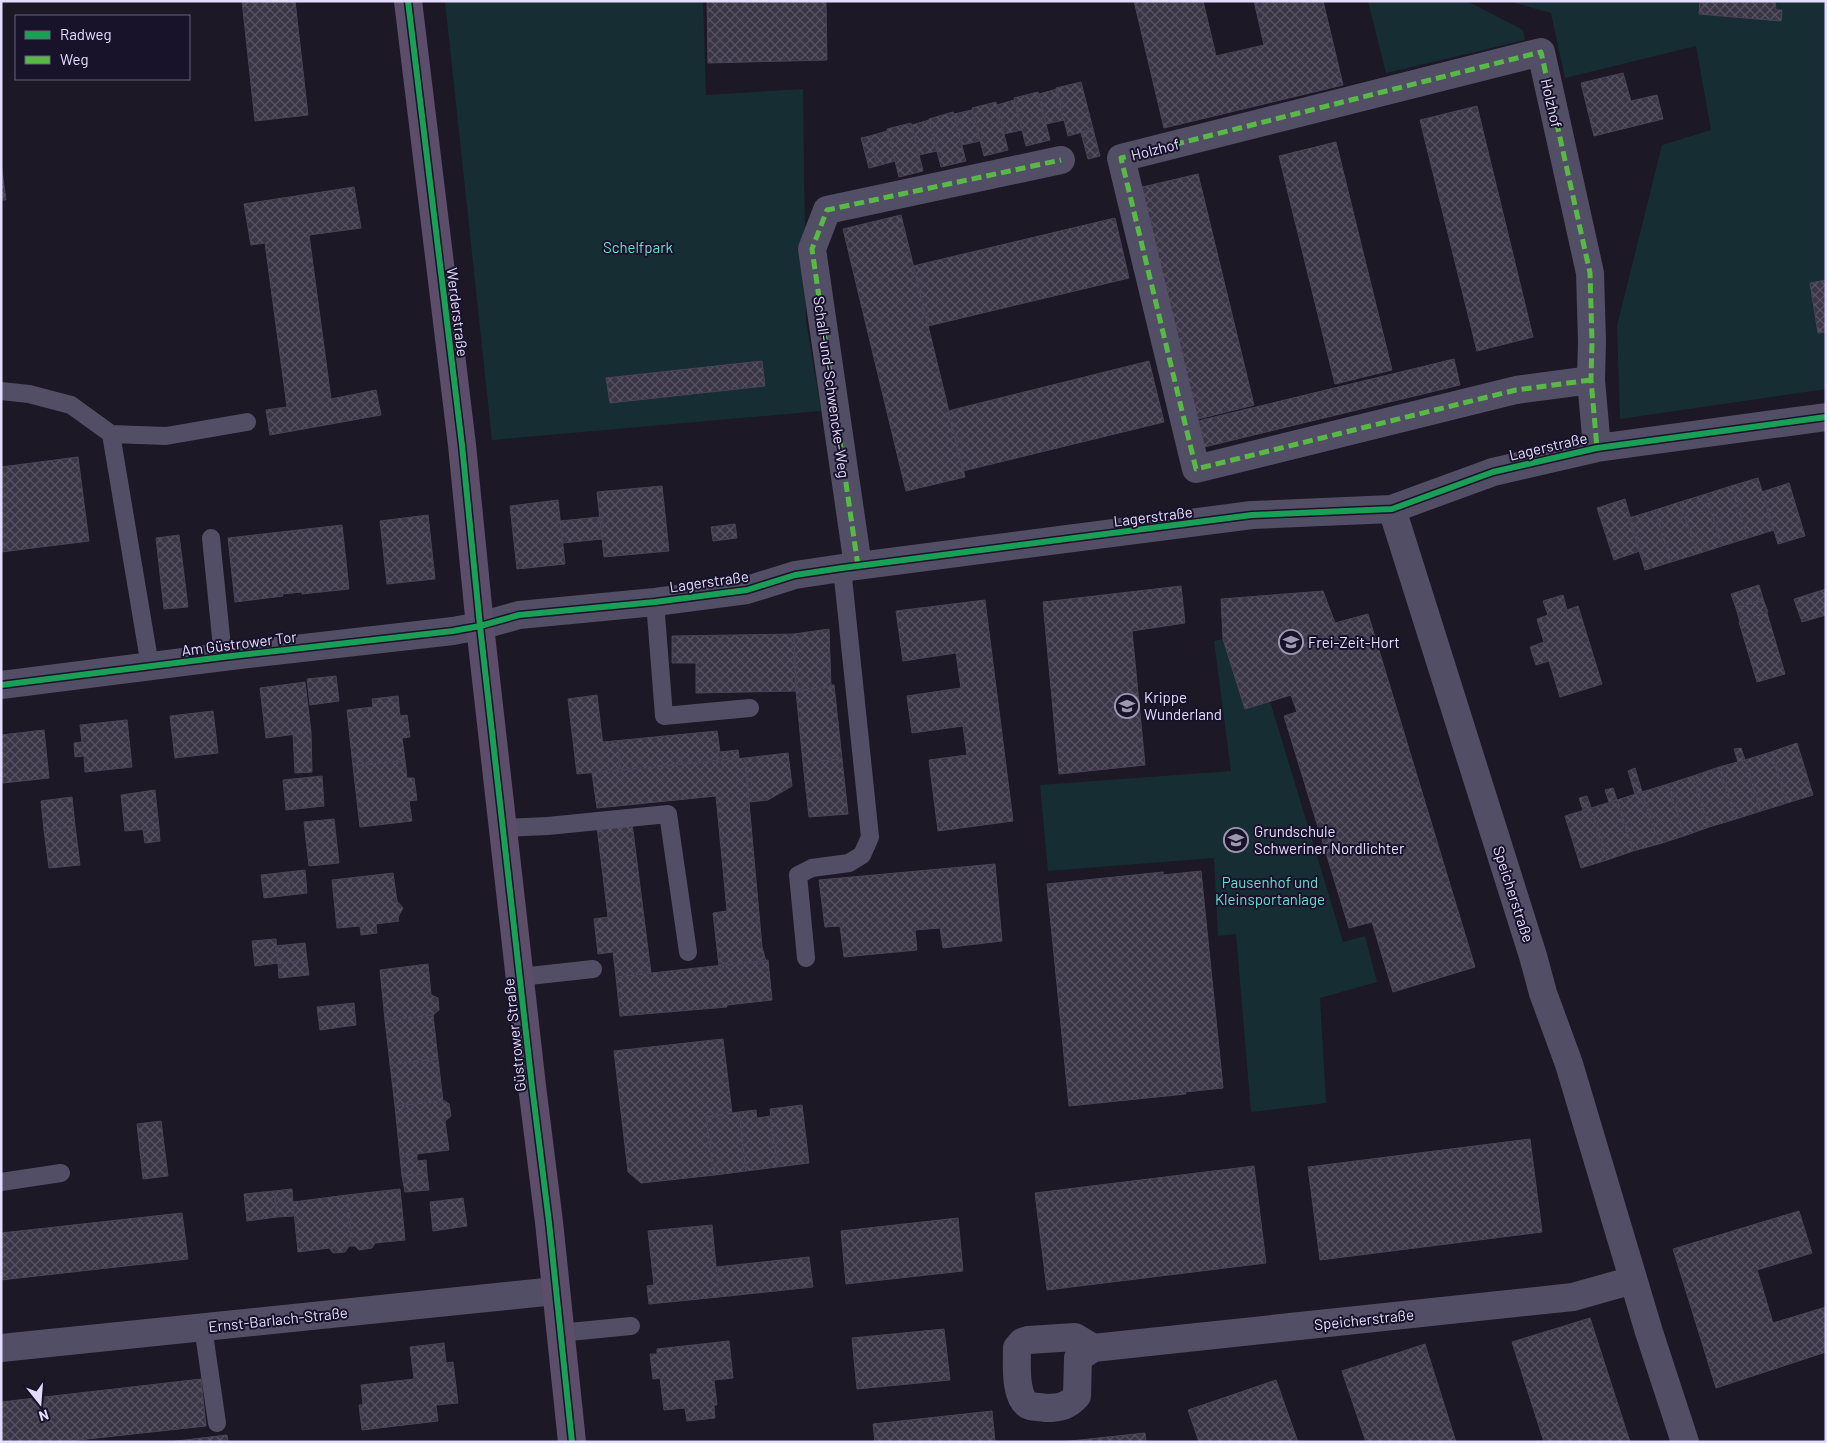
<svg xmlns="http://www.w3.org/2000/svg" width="1827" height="1443" viewBox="0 0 1827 1443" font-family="Barlow,sans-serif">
  <defs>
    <pattern id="building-cross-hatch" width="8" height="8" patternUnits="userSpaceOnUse" patternTransform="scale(1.25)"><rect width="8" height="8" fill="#3b3646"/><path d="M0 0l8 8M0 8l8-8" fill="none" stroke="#575362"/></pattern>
  </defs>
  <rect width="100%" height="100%" fill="#1c1825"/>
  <path fill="#162e33" d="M445 1H703L706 95 803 89 806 321 821 411 492 440Z
    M1368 1H1467L1523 30 1525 40 1386 73Z
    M1508 1H1826V389L1620 419 1617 326 1662 145 1711 130 1696 46 1565 78 1551 13Z
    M1223 639 1245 709 1270 701 1343 942 1365 936 1377 982 1320 998 1326 1103 1251 1112 1236 934 1218 936 1214 858 1048 871 1040 785 1231 771 1214 641Z"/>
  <path fill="url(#building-cross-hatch)" stroke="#4a4358" d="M242 1H295L308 115 255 121Z
    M707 1H826L827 60 708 63Z
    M1134 1H1203L1216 56 1264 45 1254 1H1323L1343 85 1164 128Z
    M1700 1H1775L1776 10H1782L1781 21 1699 14Z
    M1623 73 1631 101 1657 95 1663 119 1594 136 1581 83Z
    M1081 82 1093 129 1068 136 1056 88Z
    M1057 89 1064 120 1046 124 1039 94Z
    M1038 92 1050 140 1026 146 1014 98Z
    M1014 100 1022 130 1004 134 997 105Z
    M996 102 1008 150 984 156 972 108Z
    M1477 106 1533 337 1477 351 1420 120Z
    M972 110 980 141 962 145 954 114Z
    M953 112 966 161 941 167 929 119Z
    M929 120 937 151 919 155 912 125Z
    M911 123 923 171 899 177 887 129Z
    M1093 129 1100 156 1088 159 1081 133Z
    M887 131 895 161 877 166 870 136Z
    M870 136 877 166 869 168 861 138Z
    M1336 142 1392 370 1335 384 1279 156Z
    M1 163 6 200H1Z
    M1198 174 1254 405 1194 420 1138 188Z
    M354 187 361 228 309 235 331 399 376 390 381 415 270 435 266 410 287 407 265 243 251 245 244 204Z
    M901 215 965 477 906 491 843 229Z
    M1115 218 1129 278 928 326 913 266Z
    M1826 280V332L1818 333 1810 283Z
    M1454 359 1460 385 1196 449 1190 423Z
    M762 361 765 386 610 403 606 378Z
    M1149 361 1164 422 963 471 948 411Z
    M78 457 89 541 1 552V467Z
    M1758 478 1774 530 1748 538 1731 486Z
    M1789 483 1805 536 1778 544 1762 492Z
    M662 486 669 551 604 557 597 492Z
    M1731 486 1748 538 1722 546 1706 494Z
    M1706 494 1722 546 1697 554 1680 502Z
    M1625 499 1640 551 1614 560 1597 508Z
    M558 500 565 564 517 569 510 506Z
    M1680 502 1697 554 1671 562 1655 510Z
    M1655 510 1671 562 1645 570 1629 518Z
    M428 515 435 579 387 584 380 521Z
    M600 517 602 539 563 543 560 521Z
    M735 524 737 538 713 541 711 527Z
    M342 525 349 589 302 594V592L282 594 283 596 235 602 228 538Z
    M179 535 188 607 164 609 156 538Z
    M1759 585 1763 599 1736 608 1731 594Z
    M1181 586 1185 623 1132 631 1145 765 1059 774 1043 602Z
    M1826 589V615L1802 622 1794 599Z
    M1323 591 1335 623 1368 614 1475 967 1393 992 1372 922 1349 928 1284 716 1297 712 1291 695 1245 709 1223 639 1221 599Z
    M1563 595 1567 610 1578 606 1602 684 1560 697 1549 661 1536 665 1530 647 1544 642 1537 619 1548 615 1543 601Z
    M1763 599 1768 612 1740 622 1736 608Z
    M985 600 1013 821 938 831 929 760 967 755 963 726 912 733 907 696 961 688 956 653 903 661 896 611Z
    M1767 613 1785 674 1757 682 1739 622Z
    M829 629 831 687 796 691 794 634Z
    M794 634 796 691 696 693V663H672V636Z
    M336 676 339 701 310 705 307 679Z
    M305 682 311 732 266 738 260 688Z
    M831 685H834L842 759 803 763 796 691 831 687Z
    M597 695 603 746 618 744 620 770 577 774 568 699Z
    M398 696 400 716 407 715 410 737 402 738 405 760 353 766 347 710 373 707 372 699Z
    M213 711 218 753 175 758 170 716Z
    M127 720 132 767 85 772 84 756 75 757 74 743 82 742 80 725Z
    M44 730 49 778 3 783 1 766V735Z
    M717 731 720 752 738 750 739 758 620 770 618 744 603 746V742Z
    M311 732 312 772 295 773 293 734Z
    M1797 743 1813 795 1787 803 1771 752Z
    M1741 748 1745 760 1738 762 1734 749Z
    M1771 752 1787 803 1761 811 1745 760Z
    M788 753 792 786 768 800 749 802 745 758Z
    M745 758 762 947 766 961 719 966 713 913 727 911 716 796 597 808 592 773Z
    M842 759 848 814 809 817 803 763Z
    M405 760 407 778H414L417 800 409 801 412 821 360 827 353 766Z
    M1745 760 1761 811 1736 819 1719 767Z
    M1719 767 1736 819 1709 827 1693 776Z
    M1635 768 1642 792 1635 794 1628 771Z
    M322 776 324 806 286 810 283 780Z
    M1693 776 1709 827 1684 836 1668 784Z
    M1668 784 1684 836 1659 844 1642 792Z
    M1613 788 1617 800 1609 802 1605 790Z
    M155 790 159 828 125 831 121 795Z
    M1642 792 1659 844 1633 851 1617 800Z
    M1587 796 1591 808 1583 810 1579 798Z
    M72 797 75 826 44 830 41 801Z
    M1617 800 1633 851 1607 860 1591 808Z
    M1591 808 1607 860 1581 868 1565 816Z
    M334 819 339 863 309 866 304 822Z
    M632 823 651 973 616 977 613 952 598 954 594 919 608 917 597 827Z
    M75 826 80 865 49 868 44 830Z
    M159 828 160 841 145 843 143 830Z
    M995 864 1002 941 943 948 940 928 915 930 917 950 844 957 840 926 825 927 819 880Z
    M305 870 307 893 290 895 288 872Z
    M1201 871 1223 1088 1185 1092 1186 1094 1069 1106 1047 884 1163 872V875Z
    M288 872 290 895 264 898 261 875Z
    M393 873 397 901 403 908 398 917 399 921 376 924 377 933 361 935 360 926 337 928 332 880Z
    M276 939 278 963 255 966 252 941Z
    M305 943 307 960 278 963 275 946Z
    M307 960 309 975 279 978 278 963Z
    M768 960 772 1000 727 1005V1007L620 1016 616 977Z
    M428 964 431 995 438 998 439 1010 433 1015 385 1020 380 970Z
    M354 1003 356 1025 320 1030 317 1007Z
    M433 1015 438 1059 390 1064 385 1020Z
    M723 1039 732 1113 706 1117 715 1175 641 1183 628 1172 614 1051Z
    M438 1059 443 1101 395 1106 390 1064Z
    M445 1101 449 1104 451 1116 445 1121 449 1150 400 1156 395 1106Z
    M802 1105 809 1163 777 1167 770 1109Z
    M756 1110 757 1118 771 1116 777 1167 746 1171 739 1112Z
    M739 1112 746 1171 715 1175 706 1117Z
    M161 1121 168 1176 143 1179 137 1124Z
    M1530 1139 1542 1232 1320 1260 1308 1167Z
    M417 1154V1161L426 1160 427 1173 402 1176 400 1156Z
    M1254 1166 1266 1263 1047 1290 1035 1193Z
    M427 1173 429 1190 405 1192 402 1176Z
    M292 1189 294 1216 277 1217 274 1191Z
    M400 1189 405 1240 375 1243 372 1248 359 1250 355 1246H352L347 1195Z
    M274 1191 277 1217 247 1221 244 1194Z
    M347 1195 352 1246H349L345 1252 333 1253 329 1248 298 1252 293 1202Z
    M463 1198 467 1226 433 1231 430 1202Z
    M1799 1211 1812 1253 1757 1270 1773 1323 1826 1307V1352L1716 1388 1673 1249Z
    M182 1213 188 1259 1 1280V1233Z
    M958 1218 963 1271 846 1284 841 1231Z
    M712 1225 719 1297 649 1304 647 1286 654 1285 648 1231Z
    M809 1257 813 1287 719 1297 716 1267Z
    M1590 1318 1630 1442H1544L1512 1342Z
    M944 1329 950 1380 857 1389 852 1338Z
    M729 1341 733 1378 714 1380 717 1405H714L715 1418 687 1421 685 1408 664 1410 660 1378 653 1379 650 1354H657V1349Z
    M444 1343 446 1363 453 1362 458 1403 436 1405 438 1421 362 1430 359 1405H363L361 1385 414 1379 410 1347Z
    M1425 1344 1456 1442H1366L1342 1371Z
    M201 1379 206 1426 60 1442H1V1402Z
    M1276 1380 1298 1442H1199L1188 1410Z
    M992 1411 995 1442H875L873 1424Z
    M1145 1433 1146 1442H1061Z
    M227 1435 228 1442H168Z"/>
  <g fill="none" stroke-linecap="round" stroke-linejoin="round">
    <path stroke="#524e65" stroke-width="18" d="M1 391 29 394 71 405 111 434 166 436 247 422
      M111 434 150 666
      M211 538 223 657
      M655 602 664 716 750 708
      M504 828 548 826 668 814 688 952
      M806 958 798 875 812 868 849 863 862 855 870 837 842 568
      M520 977 593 969
      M1 1182 61 1173
      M203 1327 217 1423
      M559 1333 631 1326"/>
    <path stroke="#524e65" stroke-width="28" d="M1591 380 1516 390 1196 469 1121 158 1541 52 1590 273 1592 341 1591 380 1597 448
      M1392 509 1533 956 1543 993 1569 1064 1649 1332 1685 1442
      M858 566 812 249 827 210 1061 160
      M1 685 223 657 453 631 480 626 519 615 655 602 747 590 795 575 842 568 1252 515 1392 509 1493 472 1597 448 1826 417
      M1 1348 555 1291
      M1093 1348 1078 1358 1077 1396C1068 1406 1060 1408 1046 1408 1041 1407 1035 1407 1030 1406 1014 1400 1017 1363 1017 1348L1022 1342 1028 1340 1075 1337 1093 1348 1573 1297 1633 1280"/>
    <path stroke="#5c4e6a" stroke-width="28" d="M408 1 462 445 480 626 532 1086 549 1222 572 1442"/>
    <path stroke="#58b947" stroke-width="5" stroke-dasharray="10 5" stroke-linecap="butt" d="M1591 380 1516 390 1196 469 1121 158 1541 52 1590 273 1592 341 1591 380 1597 448
      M858 566 812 249 827 210 1061 160"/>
    <defs>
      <path id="cycleway" d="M408 1 462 445 480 626 532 1086 549 1222 572 1442
        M1 685 223 657 453 631 480 626 519 615 655 602 747 590 795 575 842 568 1252 515 1392 509 1493 472 1597 448 1826 417"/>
    </defs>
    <use href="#cycleway" stroke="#19122b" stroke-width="9"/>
    <use href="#cycleway" stroke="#1a9f57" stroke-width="6"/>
  </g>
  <defs>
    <symbol id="school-ring" viewBox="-11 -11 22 22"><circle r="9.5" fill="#19122b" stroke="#9f98b2" stroke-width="1.5"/><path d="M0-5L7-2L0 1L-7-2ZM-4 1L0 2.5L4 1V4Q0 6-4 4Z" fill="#9f98b2"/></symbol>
  </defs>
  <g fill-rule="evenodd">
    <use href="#school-ring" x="1277" y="628" width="28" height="28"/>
    <use href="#school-ring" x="1113" y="692" width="28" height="28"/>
    <use href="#school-ring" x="1222" y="826" width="28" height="28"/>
  </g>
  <g text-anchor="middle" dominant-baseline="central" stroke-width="4" stroke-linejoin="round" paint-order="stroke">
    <g font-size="15" fill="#e5ddfe" stroke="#19122b">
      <text transform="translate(1552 103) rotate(77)">Holzhof</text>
      <text transform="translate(1155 149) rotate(-14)">Holzhof</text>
      <text transform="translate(458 312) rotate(83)">Werderstraße</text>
      <text transform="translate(832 387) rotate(82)">Schall-und-Schwencke-Weg</text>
      <text transform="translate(1548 446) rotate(-13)">Lagerstraße</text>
      <text transform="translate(1153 516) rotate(-7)">Lagerstraße</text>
      <text transform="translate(709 581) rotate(-8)">Lagerstraße</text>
      <text transform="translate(239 643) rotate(-7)">Am Güstrower Tor</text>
      <text transform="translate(1514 894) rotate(72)">Speicherstraße</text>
      <text transform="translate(514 1035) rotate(-96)">Güstrower Straße</text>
      <text transform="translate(278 1319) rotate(-6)">Ernst-Barlach-Straße</text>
      <text transform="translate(1364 1319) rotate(-6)">Speicherstraße</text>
    </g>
    <g font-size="15" fill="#69ded0" stroke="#19122b">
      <text x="638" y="247">Schelfpark</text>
      <text x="1270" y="882">Pausenhof und<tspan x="1270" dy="17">Kleinsportanlage</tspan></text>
    </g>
    <g font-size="15" fill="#e5ddfe" stroke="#19122b" text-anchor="start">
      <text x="1308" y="642">Frei-Zeit-Hort</text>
      <text x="1144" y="697">Krippe<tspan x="1144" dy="17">Wunderland</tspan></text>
      <text x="1254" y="831">Grundschule<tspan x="1254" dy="17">Schweriner Nordlichter</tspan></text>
    </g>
  </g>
  <rect width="1827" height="1443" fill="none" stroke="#e5ddfe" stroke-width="5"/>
  <rect x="15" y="15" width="175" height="65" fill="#19122b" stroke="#6b637f"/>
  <rect x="25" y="31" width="25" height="8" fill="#1a9f57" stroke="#6b637f"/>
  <text x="60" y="40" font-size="15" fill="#e5ddfe">Radweg</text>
  <rect x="25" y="56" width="25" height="8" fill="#58b947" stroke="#6b637f"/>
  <text x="60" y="65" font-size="15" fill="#e5ddfe">Weg</text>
  <g transform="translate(40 1403) rotate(163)" stroke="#19122b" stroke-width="4" paint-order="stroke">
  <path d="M0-4L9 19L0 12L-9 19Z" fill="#e5ddfe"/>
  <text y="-8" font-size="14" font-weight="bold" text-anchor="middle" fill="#e5ddfe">N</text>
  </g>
</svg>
